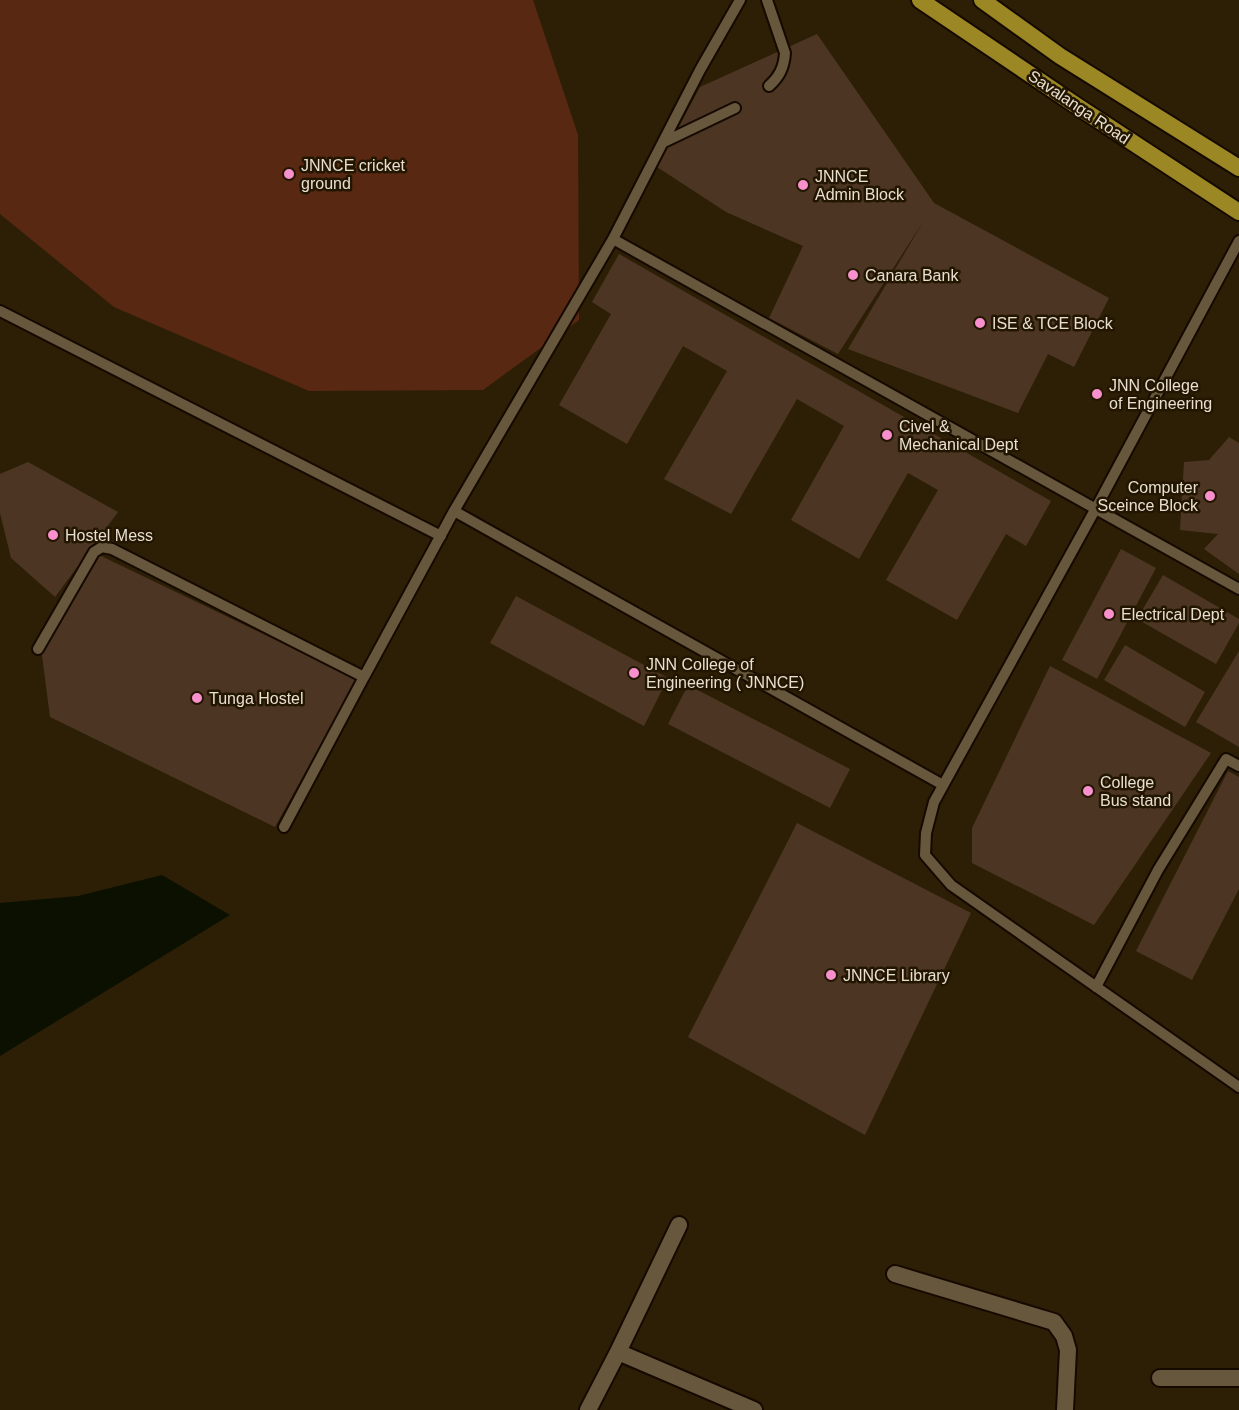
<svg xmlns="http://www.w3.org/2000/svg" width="1239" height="1410" viewBox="0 0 1239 1410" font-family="Helvetica,sans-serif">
  <rect width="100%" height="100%" fill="#2d1f06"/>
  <path fill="#592813" d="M0 0H533L578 135 579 320 483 390 309 391 114 307 0 214Z"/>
  <path fill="#0b1000" d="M162 875 230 915 0 1056V903L78 896Z"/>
  <path fill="#4c3623" d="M817 34 934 203 1109 298 1074 367 1048 354 1018 413 848 349 923 222 838 354 769 318 803 246 726 212 657 167 700 87Z
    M619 254 1051 501 1026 546 1006 534 957 620 886 580 938 490 908 473 859 559 791 520 844 426 797 399 731 514 664 479 727 371 683 346 627 444 559 405 611 314 592 302Z
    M1229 437 1239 443V574L1204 549 1218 534 1180 530 1184 462 1209 460Z
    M28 462 118 512 55 597 11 558 0 513V474Z
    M1121 549 1156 568 1097 679 1062 660Z
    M99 555 357 679 275 827 50 717 41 648Z
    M1163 575 1239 619V623L1216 664 1137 619Z
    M516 596 668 678 644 726 490 643Z
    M1125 645 1205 692 1185 727 1104 680Z
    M1239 651V747L1196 722Z
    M1050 666 1211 753 1094 925 972 863V828Z
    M688 685 850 769 830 808 668 724Z
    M1228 771 1239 777V889L1192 980 1136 951Z
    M797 823 971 913 865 1135 688 1037Z"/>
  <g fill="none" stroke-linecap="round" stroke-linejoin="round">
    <defs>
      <path id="service" d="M740 0 700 70 613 239 1239 589
        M767 0 785 53C784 68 779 77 769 86
        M664 142 735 108
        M1239 241 1096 508 934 802 926 833 925 855 951 885 1239 1087
        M0 311 441 536
        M454 511 943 785
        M38 649 94 552 102 547 112 549 364 677 454 511 613 239
        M284 827 364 677
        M1096 987 1158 870 1226 759 1239 766"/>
      <path id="minor" d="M895 1274 1054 1322 1064 1336 1068 1350 1065 1410
        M618 1352 679 1225
        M1160 1378H1239
        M588 1410 618 1352 754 1410"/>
      <path id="primary" d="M920 0 1077 106 1239 212
        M982 0 1060 56 1239 168"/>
    </defs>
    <use href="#service" stroke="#150900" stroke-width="14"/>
    <use href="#minor" stroke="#150900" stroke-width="20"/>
    <use href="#primary" stroke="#150900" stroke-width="20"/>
    <use href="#service" stroke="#66573d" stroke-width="10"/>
    <use href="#minor" stroke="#66573d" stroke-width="16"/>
    <use href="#primary" stroke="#9b8824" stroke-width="16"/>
  </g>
  <g fill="#f790cd" stroke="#231600" stroke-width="2">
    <circle cx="289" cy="174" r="6"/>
    <circle cx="803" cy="185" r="6"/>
    <circle cx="853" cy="275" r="6"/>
    <circle cx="980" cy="323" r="6"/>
    <circle cx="1097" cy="394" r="6"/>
    <circle cx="887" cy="435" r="6"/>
    <circle cx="1210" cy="496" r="6"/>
    <circle cx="53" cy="535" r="6"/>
    <circle cx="1109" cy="614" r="6"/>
    <circle cx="634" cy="673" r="6"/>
    <circle cx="197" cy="698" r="6"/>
    <circle cx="1088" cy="791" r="6"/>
    <circle cx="831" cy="975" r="6"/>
  </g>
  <g text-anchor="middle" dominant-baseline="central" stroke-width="5" stroke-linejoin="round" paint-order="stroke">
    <g font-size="16" fill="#e8dfd0" stroke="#231600">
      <text transform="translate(1079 107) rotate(34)">Savalanga Road</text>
    </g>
    <g font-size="16" fill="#e8dfd0" stroke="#231600" text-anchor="start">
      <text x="301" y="165">JNNCE cricket<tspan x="301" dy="18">ground</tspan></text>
      <text x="815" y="176">JNNCE<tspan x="815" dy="18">Admin Block</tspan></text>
      <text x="865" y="275">Canara Bank</text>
      <text x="992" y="323">ISE &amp; TCE Block</text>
      <text x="1109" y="385">JNN College<tspan x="1109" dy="18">of Engineering</tspan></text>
      <text x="899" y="426">Civel &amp;<tspan x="899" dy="18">Mechanical Dept</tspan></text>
      <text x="1198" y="487" text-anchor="end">Computer<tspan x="1198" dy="18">Sceince Block</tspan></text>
      <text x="65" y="535">Hostel Mess</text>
      <text x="1121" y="614">Electrical Dept</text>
      <text x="646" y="664">JNN College of<tspan x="646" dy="18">Engineering ( JNNCE)</tspan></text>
      <text x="209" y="698">Tunga Hostel</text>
      <text x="1100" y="782">College<tspan x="1100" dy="18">Bus stand</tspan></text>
      <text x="843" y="975">JNNCE Library</text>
    </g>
  </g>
</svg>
